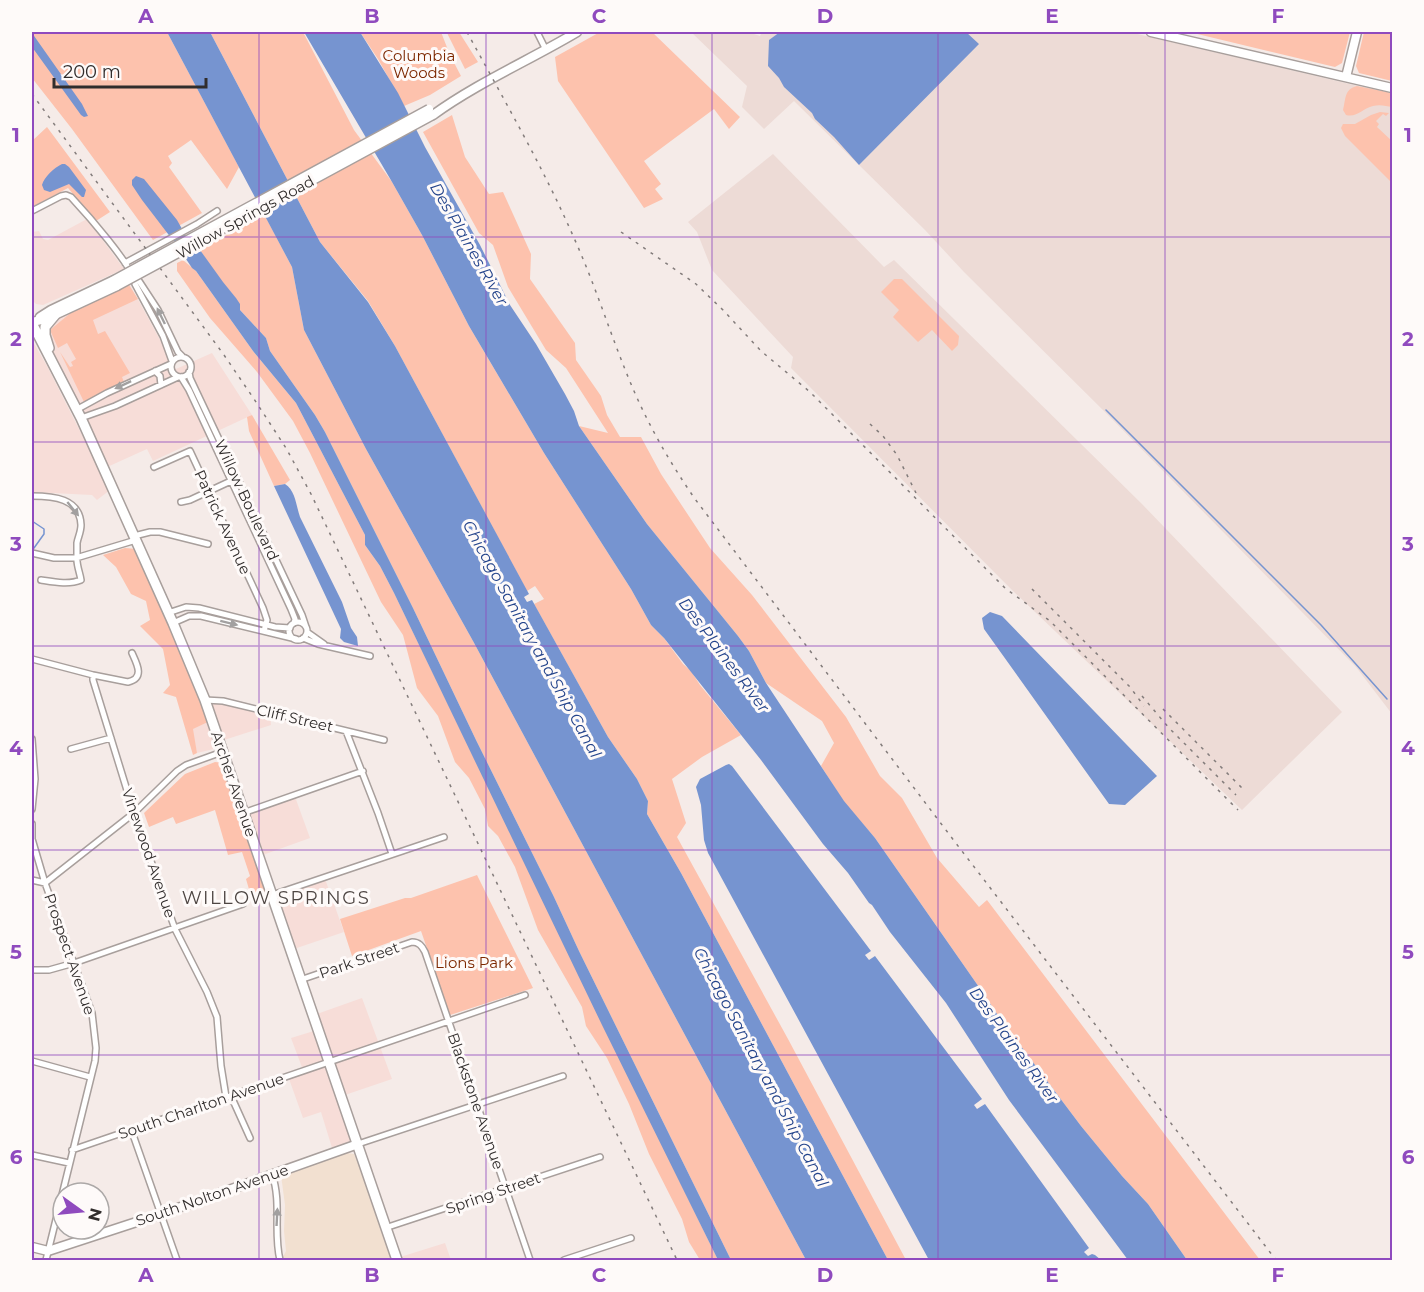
<svg xmlns="http://www.w3.org/2000/svg" width="1424" height="1292" viewBox="0 0 1424 1292" font-family="Montserrat,sans-serif">
  <rect width="100%" height="100%" fill="#f5ebe8"/>
  <path fill="#f7ddd8" d="M87 219 124 269 43 305 36 304 32 300V232L39 231 43 239 48 240Z
    M129 283 176 369 212 353 252 415 153 461 147 449 105 468 34 324Z
    M32 340 47 366 110 490 97 500 92 495 32 492Z
    M206 698 270 713 271 725 221 741 218 748 197 753 192 729 208 722Z
    M294 794 310 838 260 856 245 811Z
    M324 876 344 932 291 950 273 894Z
    M362 998 392 1079 342 1096 314 1015Z
    M317 1030 357 1144 333 1151 321 1112 303 1118 288 1076 303 1070 291 1038Z
    M445 1243 451 1260H398L397 1258Z"/>
  <path fill="#eddbd6" d="M691 32H748L760 36 762 32H1129L1392 94V714L1356 667 1110 417 964 272 925 230 794 101 764 129 742 107 747 86Z
    M773 154 884 267 894 260 1142 504 1342 712 1242 810 1013 591 791 368 793 357 712 270 697 232 688 222Z"/>
  <path fill="#f2e0d0" d="M347 1153 354 1154 362 1173 393 1260H284L283 1257 286 1251 284 1231 285 1205 281 1175Z"/>
  <path fill="#fdc2ad" d="M32 32H167L239 167 227 189 191 140 168 156 172 163 169 167 202 213 153 240 72 129 32 78Z
    M210 32H303L354 130 392 182 422 235 469 326 544 453 631 589 651 625 664 638 683 664 691 671 700 685 741 735 702 757 672 779 686 823 677 837 788 1039 906 1260H888L681 873 647 814 648 801 637 779 608 737 534 604 544 599 535 586 527 591 395 346 368 301 320 242Z
    M360 32H441L450 55 461 76 430 95 404 106 378 59Z
    M447 32H459L478 62 465 69 448 35Z
    M600 32H652L740 117 729 129 714 109 644 161 661 184 655 189 663 199 644 208 558 81 555 57Z
    M1189 32H1350L1342 63 1335 67Z
    M1364 32H1392V81L1359 73 1356 66Z
    M1357 86 1392 93V107C1386 106 1380 104 1373 106 1363 108 1357 118 1346 115L1343 110C1346 99 1344 89 1357 86Z
    M1380 112 1389 113 1386 116 1383 114 1376 121 1379 124 1377 127 1392 141V183L1345 136 1341 128 1343 124H1355L1371 115Z
    M452 115 465 157 489 194 503 192 531 254 530 279 575 343 576 360 601 396 607 415 620 437H641L661 474 710 548 752 595 846 717 880 776 902 798 937 858 979 907 987 900 1260 1260H1187L1148 1204 1122 1176 1081 1126 1017 1041 1013 1038 981 990 875 838 844 802 821 766 834 743 822 721 766 683 749 651 738 636 647 524 579 426 608 433 566 368 546 350 508 287 493 245 479 233 423 132Z
    M47 127 110 212 96 221 68 188 32 207V141Z
    M264 214 292 267 304 330 366 449 473 641 806 1260H731L579 951 554 897 476 740 413 608 325 432 315 415 270 351 266 338 240 310C239 298 229 291 222 282 214 272 207 261 200 250Z
    M183 260 196 271 253 351 296 403 365 535V545L380 566 394 593 718 1260H700L689 1242 682 1219 649 1154 629 1104 607 1058 586 1026 582 1007 538 930 515 867 498 836 488 826 485 809 469 778 455 762 438 716 417 688 403 635 381 602 310 453 293 421 257 372 210 318 177 271V263Z
    M894 279H902L959 336 958 345 952 351 932 330 918 342 893 317 899 310 881 292Z
    M129 285 138 299 93 320 98 334 105 331 130 373 122 377 124 382 84 402 60 352 70 367 73 366 71 362 76 359 67 343 58 348 50 330 73 311Z
    M252 415 290 480 285 484 274 486 249 431 247 417Z
    M125 548 137 549 178 639 208 722 193 729 197 753 193 755 176 697 163 693 170 685 163 649 140 626 150 620 146 601 131 594 116 567 103 555Z
    M215 762 224 763 270 897 253 903 246 879 250 876 242 852 228 855 215 810 176 824 173 817 149 827 144 813 185 774Z
    M477 875 533 988 450 1015 421 931 352 956 340 919 405 898H411Z"/>
  <path fill="#7694d0" d="M167 32H210L320 242 368 302 395 346 529 594 524 597 527 602 532 600 608 737 637 779 648 801 647 814 681 873 888 1260H806L473 641 366 449 304 330 292 267Z
    M304 32H360L398 93 425 147 480 245 510 305 536 344 565 394 574 411 579 426 647 524 738 636 749 651 766 683 844 801 875 838 981 990 1013 1038 1017 1041 1081 1126 1122 1176 1148 1204 1187 1260H1128L1009 1100 946 1003 890 932 872 905 869 903 848 873 823 844 761 760 664 638 651 625 631 589 544 453 469 326 422 235 392 182Z
    M780 32H820L830 34 836 32H966L979 44 859 165 834 137 815 119 812 113 784 87 779 78 768 66 769 40Z
    M32 33 82 104 88 116 84 117 81 115 32 47Z
    M62 164H65L69 167 86 190 84 197H82L69 184 50 192 44 190 42 185C44 177 54 168 62 164Z
    M136 176 144 179 177 220 186 236 200 250 223 282 236 298 240 304V310L266 338 270 351 315 415 325 432 413 608 476 740 554 897 579 951 731 1260H718L602 1025 394 593 380 566 365 545V535L296 403 253 351 196 271 192 268 178 247 142 200 132 185V180Z
    M285 484C296 491 296 506 300 517L342 602 351 628 357 637 358 646 344 642 340 638 341 629 274 486Z
    M990 612 1002 616 1157 776 1125 805 1109 804 984 629 982 618Z
    M729 764 732 766 871 951 865 955 869 960 875 956 982 1099 974 1105 977 1109 985 1104 1089 1248 1084 1252 1088 1256 1092 1254 1095 1255 1101 1260H929L708 853 704 840 701 805 696 787 700 779 726 765Z"/>
  <g fill="none" stroke-linecap="round" stroke-linejoin="round">
    <path stroke="#7694d0" stroke-width="1.5" d="M1106 410 1321 625 1387 699
      M32 521 44 529V534L34 548"/>
    <defs>
      <path id="street" d="M537 32 546 50
        M32 211 61 196 66 195 71 197C84 211 135 268 135 284L163 336 172 361
        M125 263 197 224 217 211
        M135 279 139 281 158 310 178 352 182 356
        M171 367a10 10 0 1 1 20 0a10 10 0 1 1-20 0Z
        M155 371 160 376 161 385
        M189 372 190 378 302 615 306 627
        M181 377 189 390 291 609 295 619 294 623
        M76 410 107 393 171 364
        M81 418 115 406 178 377
        M154 467 190 451 263 608 267 620 264 631
        M32 496C53 496 80 498 81 525 81 532 78 537 77 543 77 548 77 553 77 557 76 564 80 573 81 580 69 585 54 582 41 580
        M181 502 190 500 233 480
        M134 536 150 532H160L208 544
        M32 553 54 558H76L136 540
        M168 613 186 607 199 608 275 627 290 628
        M289 631a9 9 0 1 1 18 0a9 9 0 1 1-18 0Z
        M173 623 189 616H201L296 639
        M307 632 324 644
        M303 638 318 644 370 656
        M32 659 93 675 128 682C145 678 137 664 132 653
        M93 675V680L134 813 175 929 207 992 217 1017 221 1066 226 1097
        M205 700 223 701 384 740
        M346 731 378 813 392 854
        M32 739 35 779 32 809
        M71 749 111 738
        M243 813 363 771
        M32 824V839L45 883 92 1013 96 1048 95 1061 46 1260
        M32 880 45 883 134 813 177 771 186 765 222 752
        M272 895 444 837
        M32 970H49L74 963 243 904
        M300 980 412 942C419 942 422 946 425 952L530 1260
        M32 1061 90 1077
        M231 1096 250 1138
        M131 1129 177 1260
        M358 1144 563 1076
        M72 1150 525 995
        M32 1155 69 1163
        M272 1174C282 1203 273 1232 280 1260
        M385 1228 600 1157
        M564 1260 631 1238"/>
      <path id="secondary" d="M1151 32 1392 88
        M1346 77 1357 32
        M433 115C477 83 530 60 577 32
        M40 317 51 310 114 280
        M32 322 46 319 117 286
        M32 1247 48 1251 161 1214 358 1144"/>
      <path id="primary" d="M32 323 81 418 173 623 205 700 397 1260
        M49 348 45 335V327L55 315"/>
    </defs>
    <use href="#street" stroke="#a89f9c" stroke-width="8"/>
    <use href="#secondary" stroke="#a89f9c" stroke-width="11"/>
    <use href="#primary" stroke="#a89f9c" stroke-width="12"/>
    <use href="#street" stroke="#fff" stroke-width="5"/>
    <use href="#secondary" stroke="#fff" stroke-width="8"/>
    <use href="#primary" stroke="#fff" stroke-width="9"/>
    <path stroke="#837c7b" stroke-width="1.5" stroke-dasharray="3 6" stroke-linecap="butt" d="M467 32C504 100 543 167 574 238 598 291 614 347 638 400 654 435 673 467 695 499L955 842 1276 1260
      M32 94 224 355 254 399 286 448 311 494 677 1260
      M621 232 696 284 723 310 761 351 810 392 1005 588 1050 621 1238 810
      M870 424 883 436 897 455 916 493
      M1032 589 1130 687 1144 706
      M1142 696 1169 728 1236 795
      M1163 709 1243 789"/>
    <defs>
      <path id="secondary-bridge" d="M114 280 429 109
        M117 286 433 115"/>
    </defs>
    <use href="#secondary-bridge" stroke="#a89f9c" stroke-width="11" stroke-linecap="butt"/>
    <use href="#secondary-bridge" stroke="#fff" stroke-width="8"/>
  </g>
  <defs><path id="oneway-solid" d="M-6-.8H1V-3.2L6.5 0L1 3.2V.8H-6Z" transform="scale(1.5)"/></defs>
  <g fill="#a2a0a0">
    <use href="#oneway-solid" transform="translate(161 316) rotate(-116)"/>
    <use href="#oneway-solid" transform="translate(123 385) rotate(155)"/>
    <use href="#oneway-solid" transform="translate(73 509) rotate(51)"/>
    <use href="#oneway-solid" transform="translate(229 623) rotate(14)"/>
    <use href="#oneway-solid" transform="translate(277 1217) rotate(-87)"/>
  </g>
  <path fill="none" stroke="#8f4abe" stroke-width="1.5" stroke-opacity="0.55" d="M259 32V1260M486 32V1260M712 32V1260M938 32V1260M1165 32V1260M32 237H1392M32 442H1392M32 646H1392M32 850H1392M32 1055H1392"/>
  <g text-anchor="middle" dominant-baseline="central" stroke-width="6" stroke-linejoin="round" paint-order="stroke">
    <g font-size="15" fill="#7d2800" stroke="#fefaf9">
      <text x="419" y="55">Columbia<tspan x="419" dy="17">Woods</tspan></text>
      <text x="474" y="962">Lions Park</text>
    </g>
    <g font-size="15" fill="#312d2c" stroke="#fefaf9">
      <text transform="translate(245 217) rotate(-29)">Willow Springs Road</text>
      <text transform="translate(247 500) rotate(65)">Willow Boulevard</text>
      <text transform="translate(223 522) rotate(65)">Patrick Avenue</text>
      <text transform="translate(295 718) rotate(13)">Cliff Street</text>
      <text transform="translate(234 784) rotate(71)">Archer Avenue</text>
      <text transform="translate(149 853) rotate(71)">Vinewood Avenue</text>
      <text transform="translate(70 954) rotate(71)">Prospect Avenue</text>
      <text transform="translate(359 960) rotate(-19)">Park Street</text>
      <text transform="translate(476 1101) rotate(71)">Blackstone Avenue</text>
      <text transform="translate(201 1106) rotate(-19)">South Charlton Avenue</text>
      <text transform="translate(493 1193) rotate(-19)">Spring Street</text>
      <text transform="translate(212 1195) rotate(-19)">South Nolton Avenue</text>
    </g>
    <g font-size="16" font-style="italic" fill="#23438b" stroke="#fefaf9">
      <text transform="translate(469 244) rotate(60)">Des Plaines River</text>
      <text transform="translate(532 639) rotate(61)">Chicago Sanitary and Ship Canal</text>
      <text transform="translate(724 655) rotate(53)">Des Plaines River</text>
      <text transform="translate(1014 1045) rotate(54)">Des Plaines River</text>
      <text transform="translate(761 1067) rotate(62)">Chicago Sanitary and Ship Canal</text>
    </g>
    <g font-size="18" letter-spacing="1.5" fill="#4e4643" stroke="#fefaf9">
      <text x="276" y="898">WILLOW SPRINGS</text>
    </g>
  </g>
  <rect width="1424" height="1292" fill="none" stroke="#fefaf9" stroke-width="66"/>
  <g transform="translate(81 1211) rotate(105)"><circle r="28" fill="#fefaf9" stroke="#aca8a7" stroke-width="1.5"/>
  <path d="M0-4.5L10 22L0 15L-10 22Z" fill="#8f4abe"/>
  <text y="-9" font-size="16" font-weight="bold" text-anchor="middle" fill="#312d2c">N</text>
  </g>
  <path d="M54 78v9h152v-9" fill="none" stroke="#312d2c" stroke-width="3"/>
  <text x="63" y="78" font-size="18" fill="#312d2c" stroke="#fefaf9" stroke-width="4.5" paint-order="stroke">200 m</text>
  <rect x="33" y="33" width="1358" height="1226" fill="none" stroke="#8f4abe" stroke-width="2"/>
  <g font-size="20" text-anchor="middle" font-weight="bold" fill="#8f4abe">
    <text x="146" y="23">A</text>
    <text x="372" y="23">B</text>
    <text x="599" y="23">C</text>
    <text x="825" y="23">D</text>
    <text x="1052" y="23">E</text>
    <text x="1278" y="23">F</text>
    <text x="16" y="142">1</text>
    <text x="1408" y="142">1</text>
    <text x="16" y="346">2</text>
    <text x="1408" y="346">2</text>
    <text x="16" y="551">3</text>
    <text x="1408" y="551">3</text>
    <text x="16" y="755">4</text>
    <text x="1408" y="755">4</text>
    <text x="16" y="959">5</text>
    <text x="1408" y="959">5</text>
    <text x="16" y="1164">6</text>
    <text x="1408" y="1164">6</text>
    <text x="146" y="1282">A</text>
    <text x="372" y="1282">B</text>
    <text x="599" y="1282">C</text>
    <text x="825" y="1282">D</text>
    <text x="1052" y="1282">E</text>
    <text x="1278" y="1282">F</text>
  </g>
</svg>
